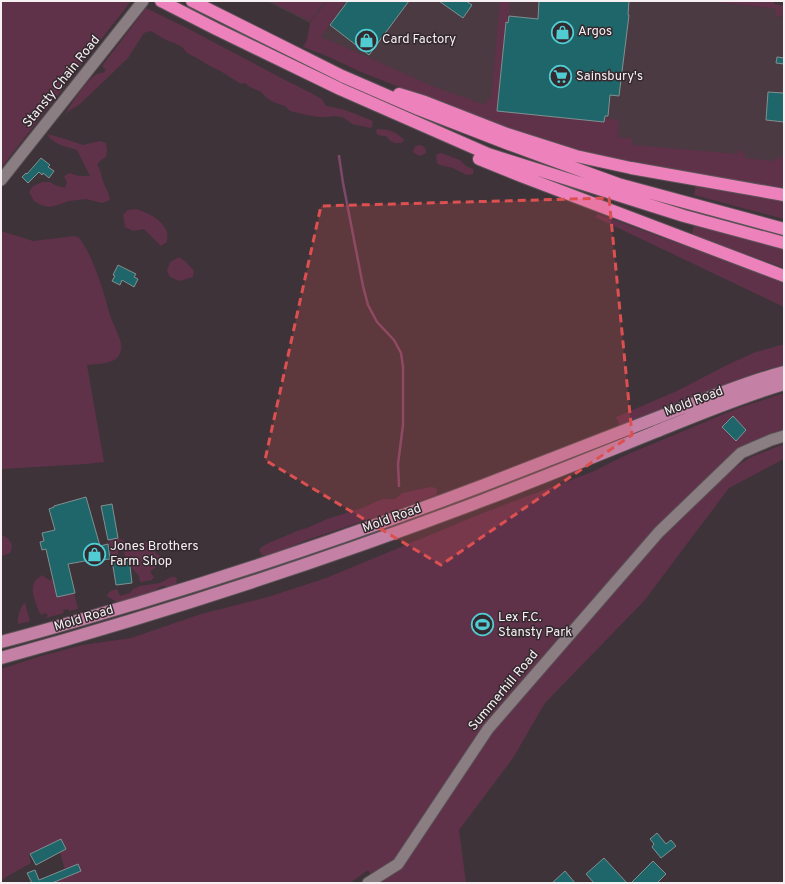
<svg xmlns="http://www.w3.org/2000/svg" width="785" height="884" viewBox="0 0 785 884" font-family="Overpass,sans-serif">
  <rect width="100%" height="100%" fill="#3e3338"/>
  <path fill="#4b3a42" d="M266 1H327L310 23Z
    M335 1H708L777 9 776 16 784 17V179L575 144 307 40Z"/>
  <path fill="#5f324a" d="M1 1H131L1 168Z
    M270 1H325L310 21Z
    M327 1H345L321 37 372 59 432 86 486 105 487 99 491 100 500 1H510L508 23H506L497 111 604 122V118L618 120 619 123 618 137 632 139V145L738 154V150H740L745 154V158L772 161 784 155V190L631 161 576 153 419 95 361 72 327 56 303 47 307 40 310 23Z
    M708 1 774 2V4L784 6V17L776 16V9Z
    M146 8 187 28 285 80 311 93 322 99 326 106 331 107 342 109 353 113 373 121 372 127 371 128 352 124 347 120 342 117 335 116 327 117H319L307 115 290 111 285 106 273 102 267 98 261 92 250 87 245 83 241 84 222 72 210 66 195 57 187 53 182 47 174 43 166 40 151 31 144 33 128 58 80 104 70 110 65 115C71 104 86 80 97 74 99 73 101 73 103 73L106 70 102 66Z
    M377 129C387 129 398 132 404 140L403 142C396 145 390 142 386 136H381L377 134 376 131Z
    M47 134 62 138 83 145 100 141 106 143 107 150 106 157 101 160 97 165C101 170 101 175 103 181 106 189 109 192 110 200L102 203 86 199 69 201 58 205 49 207 41 205 34 201 29 192 33 186 42 182H49L58 186 65 188 67 182 64 176 70 173 79 176H90L77 150C67 147 52 144 47 134Z
    M420 145C424 146 426 148 426 153L420 156 414 153 413 150 416 146Z
    M441 153 460 160 466 166 473 169 474 171 473 174 466 175 453 168 440 165 437 163 436 157 437 154Z
    M696 184 784 201V219L694 195Z
    M136 209C148 213 162 219 167 232 168 235 167 239 167 242L161 246 144 229 133 231 125 227 123 215 128 210Z
    M598 214 784 282V307L595 217Z
    M694 224 784 249V268L692 235Z
    M1 231 33 241 75 236 79 238C90 251 99 278 104 294 106 300 107 306 109 312 112 323 119 333 121 344 122 349 120 355 117 358 111 364 95 364 87 365L104 462 86 464 1 469Z
    M179 257 186 262 194 271 193 277 179 281 170 277 167 271 170 262Z
    M784 344V365L764 370 682 402 681 400 656 412 620 426 616 417 677 391 723 367 753 353Z
    M784 393V433L764 439 724 475 749 458 784 444V459L729 488 644 601 545 703 513 758 459 830 466 883H364L372 877 368 870 350 883H53L81 871 78 864 65 870 60 852 66 849 61 839 30 854 29 855 31 863 1 880V669L41 656 83 645 131 638 201 614 268 597 326 578 483 513 592 472 626 455 736 409Z
    M431 487 436 488 437 491 436 495 393 511 307 540 270 555H262L259 550 263 546 271 542 297 531 307 528 327 519 365 507 373 503 383 499H395L402 493Z
    M1 534C9 539 15 543 10 553L1 556Z
    M118 538 137 547 140 543 145 541 152 546 156 553 160 556C160 564 158 567 150 571L154 578 152 579V580L140 582 139 576 132 568 131 558H125L124 551 122 550H119L118 552 119 559 115 568 112 569 109 540Z
    M42 575 49 580 53 579 74 593 78 609 69 611 68 609 63 610 64 613 46 618 48 615 44 613 42 615C38 613 38 608 36 604 33 596 30 585 37 579 39 577 41 576 42 575Z
    M171 577H175L177 579 176 584 172 587 163 586 158 588 154 593 118 603 107 596C108 592 112 590 117 589L120 596 130 593 133 589 140 586 160 583Z
    M24 603H25L30 621 18 624C18 615 19 610 24 603Z"/>
  <g fill="none" stroke-linecap="round" stroke-linejoin="round">
    <path stroke="#7e486a" stroke-width="2.5" d="M339 156 343 183 363 286 368 305 377 322 394 340 401 353 403 367V425L398 464 399 486"/>
  </g>
  <path fill="#1e6669" stroke="#819091" d="M348 1H409L369 55 330 25Z
    M439 1H466L472 5 463 18Z
    M539 1H629L628 15H629L619 96 610 95 608 116H605L604 122 497 111 506 22 508 23 509 16 538 19Z
    M777 57 784 58V64L776 63Z
    M768 92 784 93V122L766 120Z
    M41 158 50 165 48 167 54 171 49 178 43 173 42 175 39 172 28 183 22 177 26 173 27 174Z
    M118 265 136 274 134 277 138 279 134 287 122 280 120 285 112 281 115 276 113 275Z
    M733 416 746 430 736 441 722 427Z
    M86 497 100 546 108 544 110 559 102 560V558L68 564 75 593 57 597 46 549 42 550 40 542 44 541 42 533 55 530 49 509 54 507V506Z
    M112 504 118 538 108 540 101 506Z
    M129 558 132 583 116 585 112 560Z
    M657 833 666 844 671 840 676 846 661 858 652 847 654 844 650 839Z
    M61 839 66 849 36 865 30 854Z
    M604 858 627 883H594L586 874Z
    M653 861 666 874 657 883H631Z
    M78 864 81 871 52 883H32L27 873 35 870 39 880Z
    M565 871 575 883H552Z"/>
  <g fill="none" stroke-linecap="round" stroke-linejoin="round">
    <defs>
      <path id="secondary" d="M1 180 143 1
        M368 883 398 864 488 729 659 532 741 453 771 440 784 436"/>
      <path id="primary" d="M1 642C48 630 94 616 141 602 257 567 371 528 484 485 550 460 616 433 682 408 716 395 749 381 784 372
        M1 658C164 613 326 560 484 500 542 478 598 455 655 432 697 415 740 397 784 384"/>
      <path id="highway" d="M161 1 216 29 340 89 488 154 684 216 784 243
        M192 1 342 76 418 109 514 146 618 184 784 229
        M399 94 425 102 507 134 576 156 631 168 784 195
        M479 159 521 176 784 276"/>
    </defs>
    <use href="#secondary" stroke="#5b5256" stroke-width="13"/>
    <use href="#primary" stroke="#5b5256" stroke-width="14"/>
    <use href="#highway" stroke="#5b5256" stroke-width="14"/>
    <use href="#secondary" stroke="#8a7e83" stroke-width="11"/>
    <use href="#primary" stroke="#c580a5" stroke-width="12"/>
    <use href="#highway" stroke="#ec81bb" stroke-width="12"/>
  </g>
  <path fill="#dd5051" fill-opacity="0.2" stroke="#dd5051" stroke-width="3" stroke-dasharray="8 5" stroke-linejoin="round" d="M609 198 632 435 441 565 265 460 321 206Z"/>
  <defs>
    <symbol id="shop-ring" viewBox="-11 -11 22 22"><circle r="9.5" fill="#33292e" stroke="#51ccd3" stroke-width="1.5"/><path d="M-5-2.5h2.3a2.7 3.5 0 0 1 5.4 0H5L5.5 6h-11ZM-1.5-2.5h3a1.5 2.3 0 0 0-3 0Z" fill="#51ccd3"/></symbol>
    <symbol id="supermarket-ring" viewBox="-11 -11 22 22"><circle r="9.5" fill="#33292e" stroke="#51ccd3" stroke-width="1.5"/><path d="M-6-5.5h2.5l.6 2H6L4.5 2H-2.5L-4.4-4H-6ZM-1.5 3.2a1.3 1.3 0 1 0 .1 0ZM3 3.2a1.3 1.3 0 1 0 .1 0Z" fill="#51ccd3"/></symbol>
    <symbol id="stadium-ring" viewBox="-11 -11 22 22"><circle r="9.5" fill="#33292e" stroke="#51ccd3" stroke-width="1.5"/><path d="M0-5a6.5 5 0 1 0 0 10a6.5 5 0 1 0 0-10ZM-3.5-1.8h7v3.6h-7Z" fill="#51ccd3"/></symbol>
  </defs>
  <g fill-rule="evenodd">
    <use href="#shop-ring" x="550" y="20" width="25" height="25"/>
    <use href="#shop-ring" x="354" y="28" width="25" height="25"/>
    <use href="#supermarket-ring" x="548" y="64" width="25" height="25"/>
    <use href="#shop-ring" x="82" y="542" width="25" height="25"/>
    <use href="#stadium-ring" x="470" y="612" width="25" height="25"/>
  </g>
  <g text-anchor="middle" dominant-baseline="central" stroke-width="3" stroke-linejoin="round" paint-order="stroke">
    <g font-size="13" fill="#f7f0f3" stroke="#33292e" text-anchor="start">
      <text x="578" y="32">Argos</text>
      <text x="382" y="40">Card Factory</text>
      <text x="576" y="77">Sainsbury's</text>
      <text x="110" y="547">Jones Brothers<tspan x="110" dy="15">Farm Shop</tspan></text>
      <text x="498" y="618">Lex F.C.<tspan x="498" dy="15">Stansty Park</tspan></text>
    </g>
    <g font-size="13" fill="#f7f0f3" stroke="#33292e">
      <text transform="translate(62 82) rotate(-51)">Stansty Chain Road</text>
      <text transform="translate(694 402) rotate(-21)">Mold Road</text>
      <text transform="translate(392 519) rotate(-20)">Mold Road</text>
      <text transform="translate(84 619) rotate(-17)">Mold Road</text>
      <text transform="translate(504 691) rotate(-50)">Summerhill Road</text>
    </g>
  </g>
  <rect width="785" height="884" fill="none" stroke="#f7f0f3" stroke-width="4"/>
</svg>
